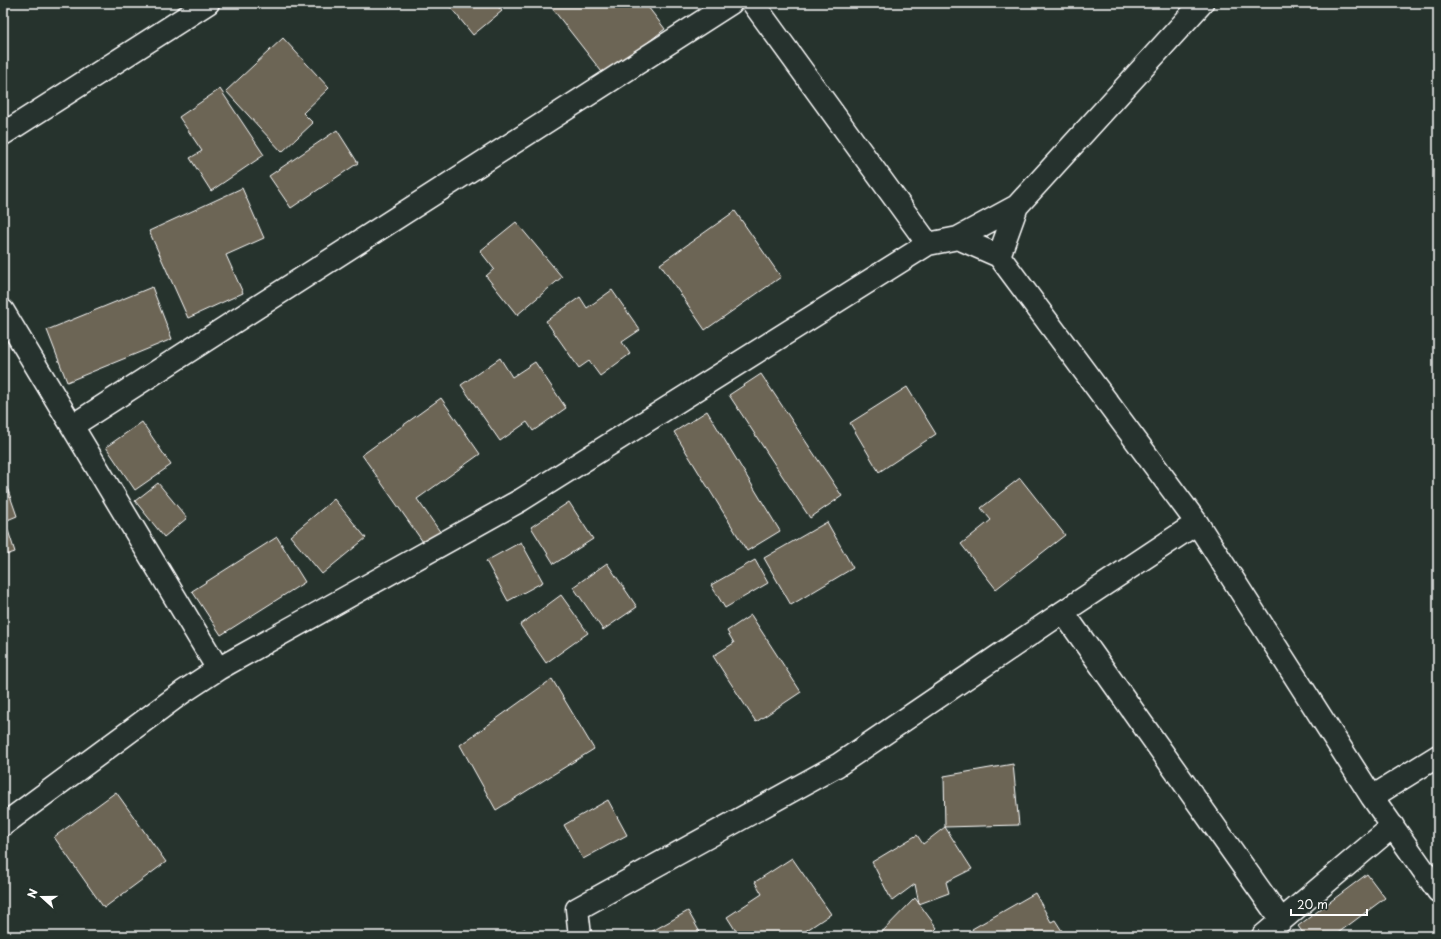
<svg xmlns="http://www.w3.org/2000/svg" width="1441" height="939" viewBox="0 0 1441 939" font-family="'Playpen Sans',sans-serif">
  <rect width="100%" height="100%" fill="#26332d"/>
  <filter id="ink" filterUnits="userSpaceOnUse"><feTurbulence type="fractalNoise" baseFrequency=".025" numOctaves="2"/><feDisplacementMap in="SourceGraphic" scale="8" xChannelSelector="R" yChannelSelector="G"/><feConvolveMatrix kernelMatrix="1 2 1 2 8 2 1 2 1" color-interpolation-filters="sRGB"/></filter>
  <g filter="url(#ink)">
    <path fill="#6c6555" stroke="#fff" d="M447 3H495L502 11 473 35Z
      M548 3H632L633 4 634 3H645L665 29 605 76Z
      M283 38 329 88 303 113 313 123 282 152 226 91Z
      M220 89 264 155 211 191 190 158 202 151 179 117Z
      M337 130 358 163 291 208 269 176Z
      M242 188 264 238 226 255 243 293 188 318 149 231Z
      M735 211 781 277 705 330 660 264Z
      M516 222 562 277 517 315 486 276 494 269 480 251Z
      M152 287 172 339 67 382 47 330Z
      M612 290 640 330 622 342 630 354 600 376 589 361 579 368 546 321 580 297 587 308Z
      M500 358 512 377 535 362 566 408 533 431 527 422 500 441 461 385Z
      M761 374 842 496 810 518 729 395Z
      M907 387 936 434 879 472 850 423Z
      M441 398 480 454 417 499 441 533 425 545 362 455Z
      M707 411 780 531 747 551 674 432Z
      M142 422 171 465 135 490 106 447Z
      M3 476 17 516 5 521 15 552 3 556Z
      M1020 478 1065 535 996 589 961 544 991 520 981 508Z
      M158 483 187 518 164 537 135 501Z
      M334 499 366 538 322 574 290 536Z
      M569 502 593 539 554 564 531 527Z
      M827 522 853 568 791 605 764 558Z
      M277 537 305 582 221 635 192 591Z
      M521 542 543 582 508 601 486 561Z
      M755 560 768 583 725 608 711 585Z
      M607 563 637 607 603 630 573 587Z
      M561 595 588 633 546 663 520 625Z
      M751 615 801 692 756 722 713 656 734 643 727 631Z
      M552 679 594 749 496 810 460 745Z
      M1013 764 1019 825 945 827 944 776Z
      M116 792 166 862 104 908 54 837Z
      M608 800 627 835 583 859 564 825Z
      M945 827 972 869 946 882 949 893 919 904 915 884 892 901 872 862 917 835 923 844Z
      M792 858 831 914 798 936H739L727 917 762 894 755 882Z
      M1367 874 1385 898 1334 936H1305L1298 926Z
      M1035 893 1051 922 1055 920 1062 931 1053 936H976L972 929Z
      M915 898 937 928 929 936H878Z
      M688 911 702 936H651L649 933Z
      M525 929 527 936H506Z"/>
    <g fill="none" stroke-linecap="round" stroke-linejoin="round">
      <defs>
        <path id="minor" d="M753 3 928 244 958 238 999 256 1197 523 1372 797 1438 891
          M3 134 208 3
          M958 238 1017 206 1202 3
          M999 256 1017 206
          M3 311 218 669
          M72 426 731 3
          M1063 612 1281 920
          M1372 797 1438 756
          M3 825 183 692 218 669 521 500 928 244
          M580 936 577 909 838 765 1063 612 1197 523
          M1263 936 1393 826"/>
      </defs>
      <use href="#minor" stroke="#fff" stroke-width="25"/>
      <use href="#minor" stroke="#26332d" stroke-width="22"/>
    </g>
  </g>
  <rect width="1441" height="939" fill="none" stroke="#26332d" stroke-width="16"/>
  <rect x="8" y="8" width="1425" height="923" fill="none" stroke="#fff" stroke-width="1.5" filter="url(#ink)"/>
  <g transform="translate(42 897) rotate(291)" stroke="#26332d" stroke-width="3" paint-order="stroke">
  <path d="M0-3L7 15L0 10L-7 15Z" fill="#ffffff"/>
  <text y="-6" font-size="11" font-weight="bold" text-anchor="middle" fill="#ffffff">N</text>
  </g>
  <path d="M1291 909v6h76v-6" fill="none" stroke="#ffffff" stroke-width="2"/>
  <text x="1297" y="909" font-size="12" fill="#ffffff" stroke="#26332d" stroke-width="3" paint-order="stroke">20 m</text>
</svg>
